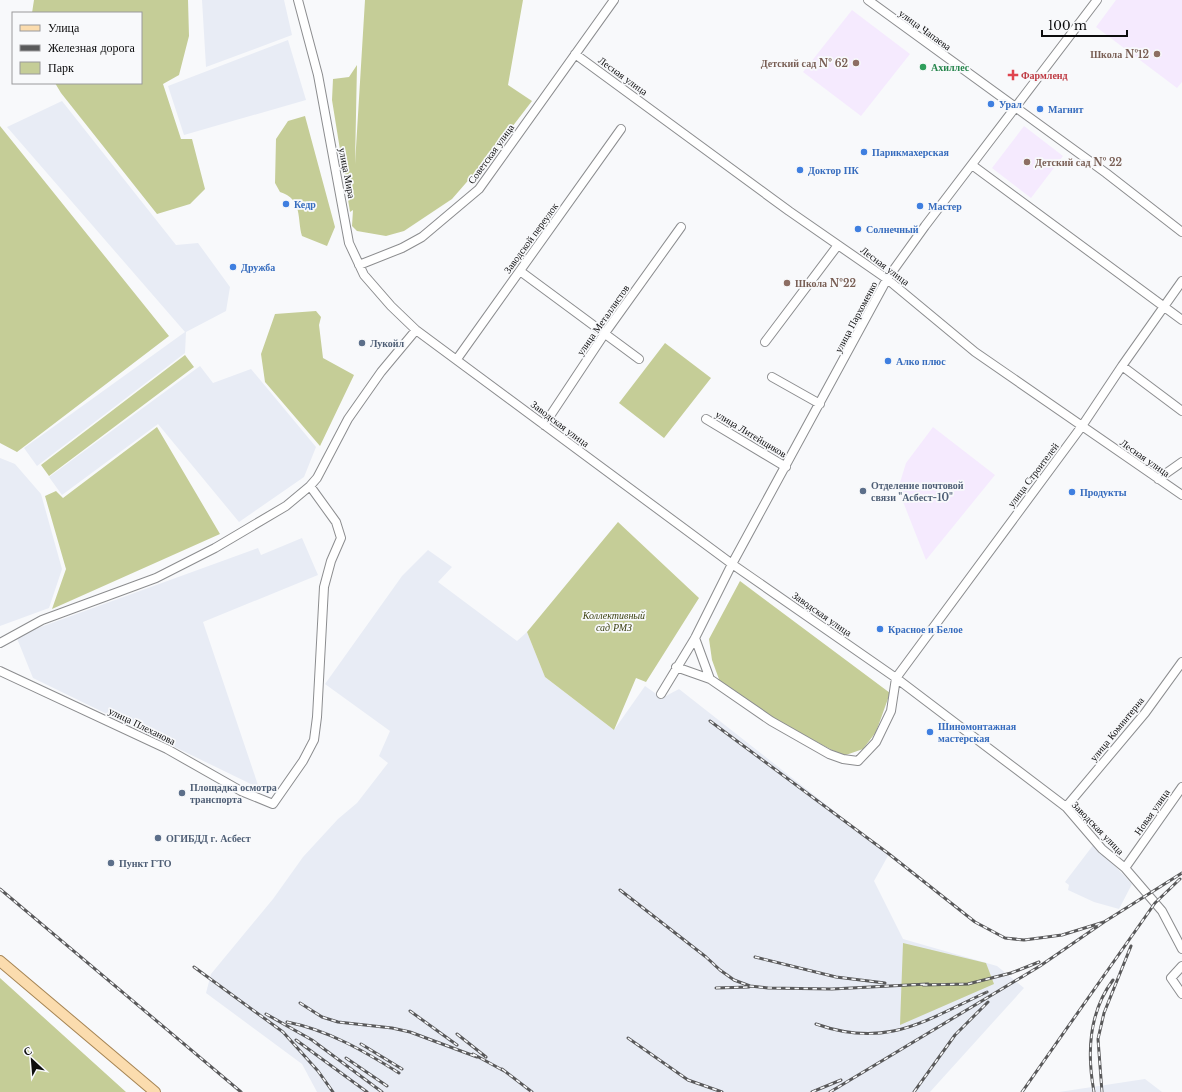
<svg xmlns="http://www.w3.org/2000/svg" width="1182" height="1092" viewBox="0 0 1182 1092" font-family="'Libre Baskerville',serif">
  <rect width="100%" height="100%" fill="#f8f9fb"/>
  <path fill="#e8ecf5" d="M202 0H284L292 35 206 67Z
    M288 40 306 100 184 135 168 86Z
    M62 101 176 245 198 243 230 287 226 311 186 332 185 353 37 466 24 448 185 332 7 127Z
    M200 366 213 383 251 369 316 447 304 477 239 522 158 424 62 495 49 477Z
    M0 458 15 464 41 494 62 569 49 608 0 626Z
    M302 538 318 575 203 622 259 788 33 678 16 636 258 548 261 555Z
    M428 550 452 567 438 582 517 641 527 632 545 677 614 730 645 686 662 698 679 689 889 854 874 881 903 939 997 966 1024 988 930 1092H317L302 1064 206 993 211 974 273 899 303 857 338 819 357 803 388 763 379 756 390 731 325 684 402 576Z
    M1094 844 1132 884 1119 909 1094 902 1068 890 1069 885 1065 882Z
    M1145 1079 1162 1092H1059Z"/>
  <path fill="#f5eafe" d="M1116 0H1182V82L1177 88 1096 27Z
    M852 10 910 54 861 116 803 72Z
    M1024 126 1063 156 1031 198 992 168Z
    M933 427 995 475 926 560 898 489 906 463Z"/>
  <path fill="#c5cd97" d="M34 0H188L189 36 179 75 163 84 181 139H192L205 189 190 204 157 214 61 93 55 83H141V13H32Z
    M365 0H523L508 85 532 101 492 153 452 199 404 231 386 236 357 231 352 226 353 210 350 212 332 100 333 79 349 77 357 65 355 164Z
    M305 116 335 227 327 246 302 236C297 219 303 199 280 192L275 183 276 139 288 121Z
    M0 126 169 336 17 452 0 443Z
    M316 311 321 317 319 325 323 358 354 375 320 446 265 382 261 354 275 314Z
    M665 343 711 378 664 438 619 403Z
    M185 355 194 367 49 476 41 465Z
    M157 427 220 534 52 609 66 569 45 496 56 491 63 498Z
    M618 522 699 598 646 682 636 678 614 730 545 677 527 632Z
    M740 581 890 693 876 732 863 749 843 756 776 720 720 682 712 660 709 639Z
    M903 943 986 963 994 984 900 1025Z
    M0 978 126 1092H0Z"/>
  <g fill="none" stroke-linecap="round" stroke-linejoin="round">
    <defs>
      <path id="minor" d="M298 0 318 75 349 243 364 275 391 306 416 330 732 564 896 678 1066 807 1102 849 1125 868 1162 911 1182 949
        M868 0 1106 173 1182 232
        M575 54 789 211 887 279 975 352 1182 495
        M972 165 1182 320
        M359 265 402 248 422 237 479 189 614 0
        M520 271 639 359
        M765 342 838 245
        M457 359 621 129
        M1122 366 1182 411
        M772 377 820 404
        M706 419 786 467
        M544 425 605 333 681 227
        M1158 479 1182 462
        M695 638 710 679 771 721 829 754 843 759 858 761 876 742 891 711 896 678 1082 426 1122 366 1182 281
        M0 643 42 620 156 578 215 548 286 506 310 486 317 478 348 419 381 372 416 330
        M676 667 710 679
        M0 671 167 749 241 791 273 804 303 761 314 740 317 717 324 587 331 561 341 538 336 522 310 486
        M661 694 695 638 732 564 887 279 925 226 1097 0
        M1066 807 1145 713 1182 662
        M1125 868 1182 787
        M1182 966 1171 978 1182 994"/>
      <path id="major" d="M0 961 155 1092"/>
    </defs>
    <use href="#minor" stroke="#8c8d8f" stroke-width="10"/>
    <use href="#major" stroke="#a58453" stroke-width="12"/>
    <use href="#minor" stroke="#fff" stroke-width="8"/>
    <use href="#major" stroke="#fbdcae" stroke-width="10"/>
    <defs>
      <path id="rail" d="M710 721 889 854 975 922 1005 938 1024 940 1062 935 1104 922
        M0 889 241 1092
        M620 890 706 957 720 970 734 980 750 986 768 988 832 989 928 984
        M755 957 836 977 885 983
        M194 967 283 1032 318 1071 333 1092
        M923 985 968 984 1011 973 1039 962
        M716 988 749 987
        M300 1003 322 1017 338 1022 392 1028 410 1032 477 1057
        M410 1011 457 1045
        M266 1014 312 1040 382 1092
        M287 1022C328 1030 364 1051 399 1073
        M816 1024C887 1049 924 1021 987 992
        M457 1034 486 1057
        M628 1038 688 1080 722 1092
        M296 1040 367 1092
        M361 1044 402 1069
        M473 1054 506 1072
        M346 1058 387 1086
        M502 1069 532 1092
        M812 1092 841 1080
        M830 1092 1040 966 1104 922 1182 873
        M914 1092 955 1035 988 1002
        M1022 1092 1155 903 1180 879
        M1094 1092C1087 1054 1089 1012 1113 980
        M1102 1092 1098 1039 1104 1013 1131 946"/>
    </defs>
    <use href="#rail" stroke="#59595a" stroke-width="3"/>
    <use href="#rail" stroke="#f8f9fb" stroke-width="1.5" stroke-dasharray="4.5" stroke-linecap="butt"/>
  </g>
  <g fill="#8d6e63" stroke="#f8f9fb" stroke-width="1.5">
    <circle cx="1157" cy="54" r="4"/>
    <circle cx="856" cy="63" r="4"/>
    <circle cx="1027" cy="162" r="4"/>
    <circle cx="787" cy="283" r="4"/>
  </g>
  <circle fill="#2e9e5b" stroke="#f8f9fb" stroke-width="1.5" cx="923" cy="67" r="4"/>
  <path fill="#e0444e" stroke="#f8f9fb" stroke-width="1.5" d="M1011 69h4v4h4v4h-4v4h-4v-4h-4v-4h4z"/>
  <g fill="#3f7fe0" stroke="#f8f9fb" stroke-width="1.5">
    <circle cx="991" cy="104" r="4"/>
    <circle cx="1040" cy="109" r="4"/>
    <circle cx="864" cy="152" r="4"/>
    <circle cx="800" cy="170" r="4"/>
    <circle cx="286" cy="204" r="4"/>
    <circle cx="920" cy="206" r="4"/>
    <circle cx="858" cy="229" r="4"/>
    <circle cx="233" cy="267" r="4"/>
    <circle cx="888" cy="361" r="4"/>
    <circle cx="1072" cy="492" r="4"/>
    <circle cx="880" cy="629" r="4"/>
    <circle cx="930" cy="732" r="4"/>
  </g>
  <g fill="#5c6f8a" stroke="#f8f9fb" stroke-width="1.5">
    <circle cx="362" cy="343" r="4"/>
    <circle cx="863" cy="491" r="4"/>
    <circle cx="182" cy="793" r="4"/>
    <circle cx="158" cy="838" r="4"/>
    <circle cx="111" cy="863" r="4"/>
  </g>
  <g text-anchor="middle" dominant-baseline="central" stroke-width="3.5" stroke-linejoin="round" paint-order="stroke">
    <g font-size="10" fill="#0c0c0d" stroke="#f8f9fb">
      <text transform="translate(925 30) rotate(36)">улица Чапаева</text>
      <text transform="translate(623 76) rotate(36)">Лесная улица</text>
      <text transform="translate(491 154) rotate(-54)">Советская улица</text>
      <text transform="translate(347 173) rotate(79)">улица Мира</text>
      <text transform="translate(531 238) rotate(-54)">Заводской переулок</text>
      <text transform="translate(885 266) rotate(37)">Лесная улица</text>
      <text transform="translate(856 317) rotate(-62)">улица Пархоменко</text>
      <text transform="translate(603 320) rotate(-55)">улица Металлистов</text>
      <text transform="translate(560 424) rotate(37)">Заводская улица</text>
      <text transform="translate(751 434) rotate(31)">улица Литейщиков</text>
      <text transform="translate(1145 458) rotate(35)">Лесная улица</text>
      <text transform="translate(1033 475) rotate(-53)">улица Строителей</text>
      <text transform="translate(822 614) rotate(35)">Заводская улица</text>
      <text transform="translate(142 726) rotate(26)">улица Плеханова</text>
      <text transform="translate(1117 729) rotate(-51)">улица Коминтерна</text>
      <text transform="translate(1152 812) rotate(-55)">Новая улица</text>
      <text transform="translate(1098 828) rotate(46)">Заводская улица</text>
    </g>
    <g font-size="10" font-weight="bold" fill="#785e54" stroke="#f8f9fb" text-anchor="end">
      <text x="1149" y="54">Школа №12</text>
      <text x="848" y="63">Детский сад № 62</text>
      <text x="1035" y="162" text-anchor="start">Детский сад № 22</text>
      <text x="795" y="283" text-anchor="start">Школа №22</text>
    </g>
    <g font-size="10" font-weight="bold" fill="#27864d" stroke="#f8f9fb" text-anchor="start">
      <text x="931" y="67">Ахиллес</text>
    </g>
    <g font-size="10" font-weight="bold" fill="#be3a42" stroke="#f8f9fb" text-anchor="start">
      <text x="1021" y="75">Фармленд</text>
    </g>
    <g font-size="10" font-weight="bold" fill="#366cbe" stroke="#f8f9fb" text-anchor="start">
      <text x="999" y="104">Урал</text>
      <text x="1048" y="109">Магнит</text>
      <text x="872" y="152">Парикмахерская</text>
      <text x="808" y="170">Доктор ПК</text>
      <text x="294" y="204">Кедр</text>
      <text x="928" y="206">Мастер</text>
      <text x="866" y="229">Солнечный</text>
      <text x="241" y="267">Дружба</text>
      <text x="896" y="361">Алко плюс</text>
      <text x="1080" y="492">Продукты</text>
      <text x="888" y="629">Красное и Белое</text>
      <text x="938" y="726">Шиномонтажная<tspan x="938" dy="12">мастерская</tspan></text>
    </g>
    <g font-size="10" font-weight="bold" fill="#4e5e75" stroke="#f8f9fb" text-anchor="start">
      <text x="370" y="343">Лукойл</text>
      <text x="871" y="485">Отделение почтовой<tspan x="871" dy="12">связи "Асбест-10"</tspan></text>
      <text x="190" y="787">Площадка осмотра<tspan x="190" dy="12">транспорта</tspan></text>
      <text x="166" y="838">ОГИБДД г. Асбест</text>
      <text x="119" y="863">Пункт ГТО</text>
    </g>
    <g font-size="10" font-style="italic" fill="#3c4111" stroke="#f8f9fb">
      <text x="614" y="615">Коллективный<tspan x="614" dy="12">сад РМЗ</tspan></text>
    </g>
  </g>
  <rect x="12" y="12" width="130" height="72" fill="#f8f9fb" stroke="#9a9a9c"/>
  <rect x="20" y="25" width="20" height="6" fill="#fbdcae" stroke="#9a9a9c"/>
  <text x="48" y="32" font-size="12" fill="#0c0c0d">Улица</text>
  <rect x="20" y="45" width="20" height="6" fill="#59595a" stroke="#9a9a9c"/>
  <text x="48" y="52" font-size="12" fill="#0c0c0d">Железная дорога</text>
  <rect x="20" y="62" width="20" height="12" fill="#c5cd97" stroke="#9a9a9c"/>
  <text x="48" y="72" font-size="12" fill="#0c0c0d">Парк</text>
  <g transform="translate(32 1060) rotate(334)" stroke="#f8f9fb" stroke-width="3" paint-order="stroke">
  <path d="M0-3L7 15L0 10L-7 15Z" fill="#0c0c0d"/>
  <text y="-6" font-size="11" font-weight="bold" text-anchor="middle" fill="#0c0c0d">С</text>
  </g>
  <path d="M1042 30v6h85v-6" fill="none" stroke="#0c0c0d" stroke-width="2"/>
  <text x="1048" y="30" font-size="12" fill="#0c0c0d" stroke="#f8f9fb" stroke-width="3" paint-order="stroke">100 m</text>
</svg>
